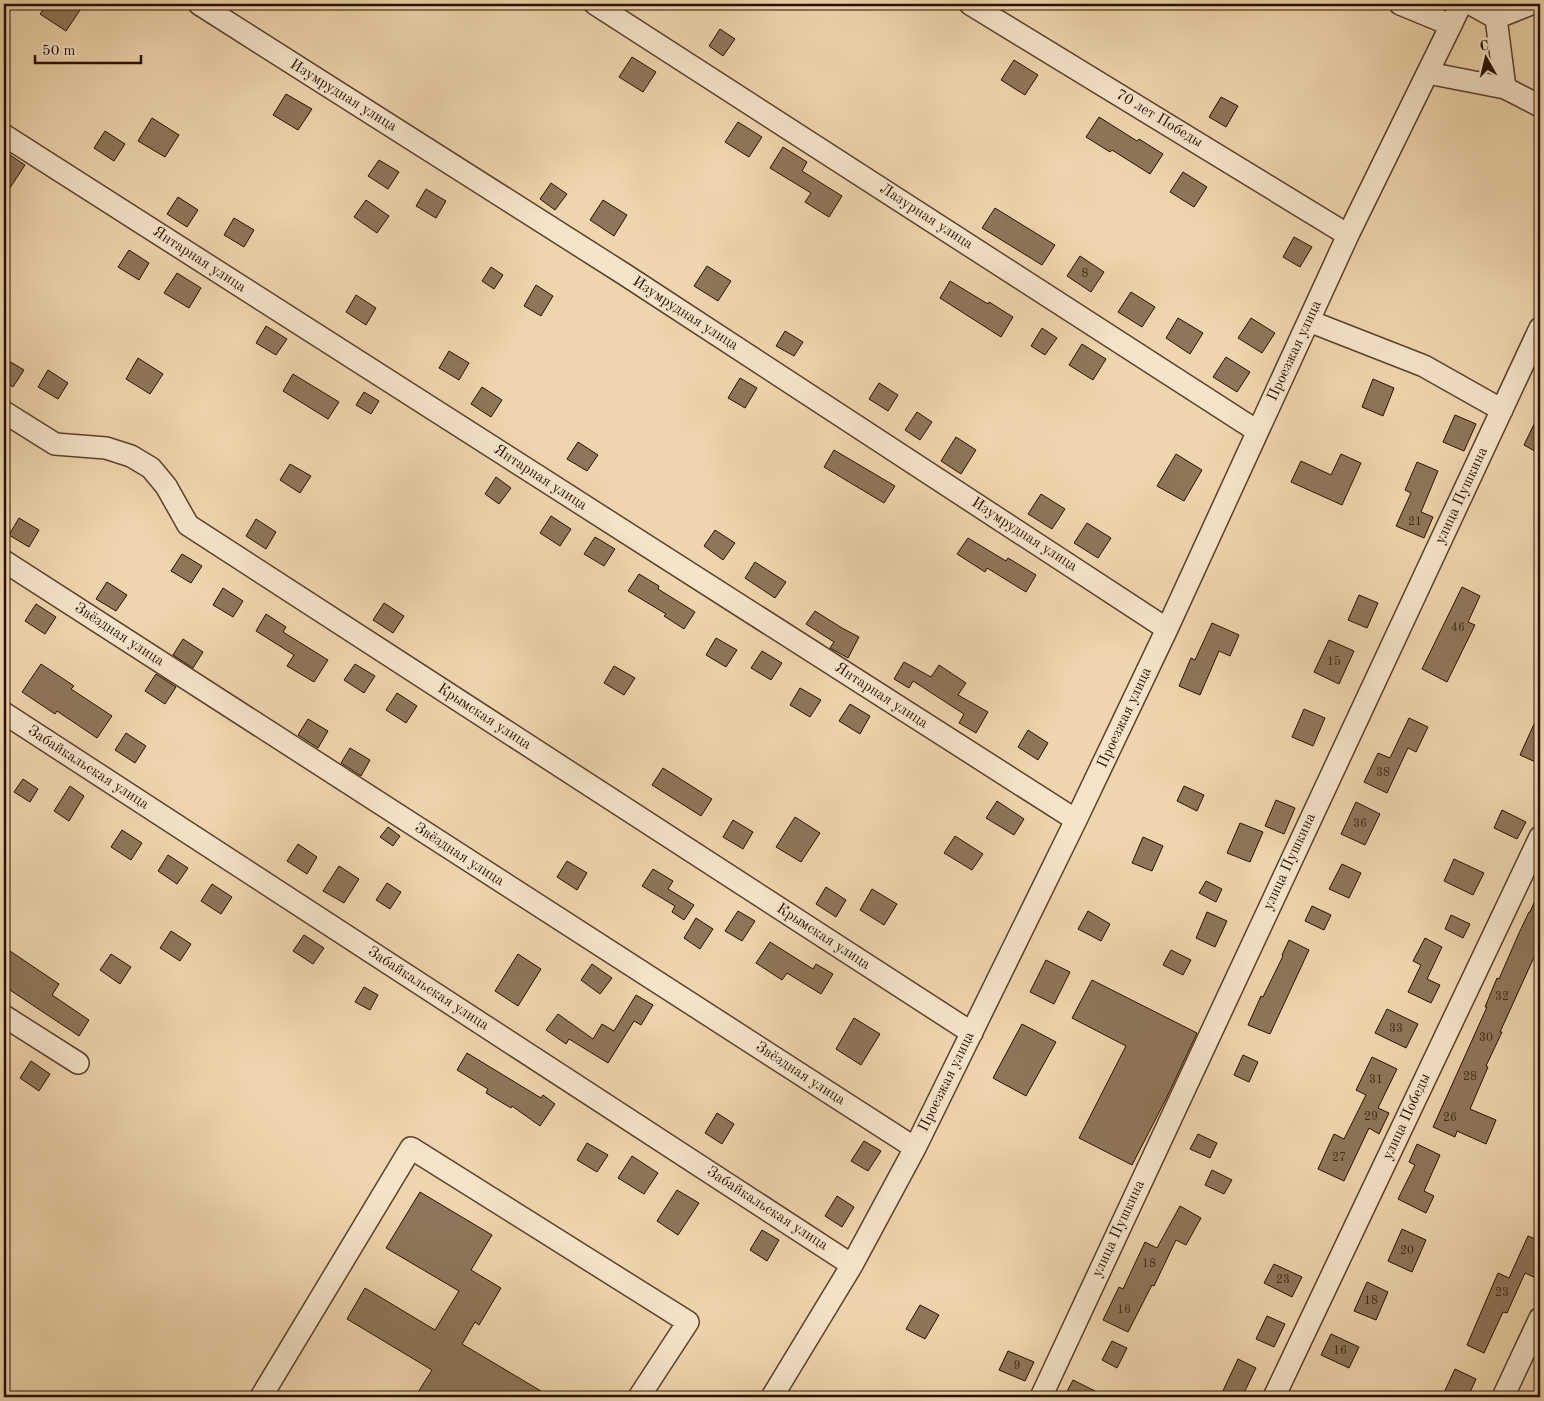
<svg xmlns="http://www.w3.org/2000/svg" width="1544" height="1401" viewBox="0 0 1544 1401" font-family="'Old Standard TT',serif">
  <rect width="100%" height="100%" fill="#efd5ad"/>
  <filter id="stains"><feTurbulence type="fractalNoise" baseFrequency=".004" numOctaves="4"/><feColorMatrix values="0 0 0 0 .2 0 0 0 0 .09 0 0 0 0 .02 0 0 0 .5 -.17"/></filter>
  <radialGradient id="worn" r=".72"><stop offset=".6" stop-color="#630" stop-opacity="0"/><stop offset="1" stop-color="#630" stop-opacity=".3"/></radialGradient>
  <path fill="#8f765a" stroke="#281000" d="M47 4H84L66 31 40 14Z
    M720 29 735 39 723 56 709 46Z
    M632 57 656 72 643 92 619 77Z
    M1014 60 1038 75 1025 95 1001 80Z
    M286 94 312 109 298 130 273 115Z
    M1221 97 1238 106 1226 127 1209 117Z
    M1099 117 1137 141 1139 139 1163 154 1150 174 1112 150 1110 152 1086 137Z
    M152 118 179 135 165 157 138 141Z
    M738 122 762 137 749 157 725 142Z
    M105 131 125 144 114 161 94 148Z
    M783 147 807 162 802 171 842 196 829 217 805 202 811 193 770 168Z
    M4 151 25 165 4 197Z
    M379 160 399 172 388 189 368 176Z
    M1183 172 1207 187 1194 207 1170 192Z
    M551 183 567 194 555 210 540 199Z
    M426 189 446 201 436 218 416 206Z
    M178 197 198 210 187 227 167 214Z
    M366 200 389 216 377 233 354 217Z
    M603 200 627 215 614 236 590 220Z
    M995 208 1055 245 1042 265 982 228Z
    M234 218 254 230 244 247 224 235Z
    M1294 237 1312 247 1300 267 1283 257Z
    M129 250 149 263 139 280 118 267Z
    M1080 256 1104 272 1091 292 1067 276Z
    M707 266 731 281 718 301 694 286Z
    M491 267 503 275 494 289 482 281Z
    M177 273 201 288 189 308 164 293Z
    M950 281 988 304 989 302 1013 317 1001 337 940 298Z
    M536 285 553 296 541 316 524 306Z
    M1131 292 1155 307 1142 327 1118 312Z
    M356 295 376 308 366 325 346 312Z
    M1178 318 1203 333 1190 354 1166 338Z
    M1251 318 1275 333 1262 353 1238 338Z
    M266 326 287 339 276 355 256 343Z
    M1042 328 1057 338 1045 355 1031 346Z
    M785 331 803 342 794 356 776 346Z
    M1082 344 1106 359 1093 380 1069 365Z
    M449 351 469 363 459 380 439 368Z
    M1226 357 1250 372 1237 392 1213 377Z
    M4 358 24 370 13 387 4 381Z
    M138 358 163 374 150 394 126 379Z
    M48 370 68 383 58 399 38 387Z
    M293 374 339 402 328 419 283 391Z
    M740 378 757 388 745 408 728 398Z
    M1373 379 1394 388 1383 416 1362 407Z
    M879 383 898 395 888 411 869 399Z
    M482 387 502 400 491 417 471 404Z
    M364 392 379 401 371 414 356 405Z
    M917 412 932 422 920 440 905 430Z
    M1540 412V454L1524 445Z
    M1455 415 1476 424 1464 451 1443 442Z
    M956 437 976 450 961 474 941 461Z
    M578 442 598 455 587 471 567 459Z
    M834 450 895 486 884 503 824 467Z
    M1176 454 1202 470 1184 501 1157 486Z
    M1341 454 1361 463 1342 505 1291 482 1301 461 1331 475Z
    M1417 462 1438 471 1421 512 1433 517 1424 538 1396 526 1411 493 1405 490Z
    M290 464 311 476 300 493 280 480Z
    M496 477 511 488 499 504 485 494Z
    M1041 494 1065 509 1052 529 1028 514Z
    M551 516 571 529 560 546 540 533Z
    M19 518 39 530 29 547 9 535Z
    M256 519 276 532 266 549 246 536Z
    M1087 523 1111 538 1098 558 1074 543Z
    M715 530 735 543 723 560 704 546Z
    M595 537 615 549 604 566 584 554Z
    M968 538 1006 561 1008 558 1036 575 1026 592 987 568 985 572 957 554Z
    M182 554 202 566 191 583 171 571Z
    M755 562 786 582 775 598 745 578Z
    M639 574 659 586 658 589 695 612 684 629 664 616 666 614 628 591Z
    M107 582 127 595 116 611 96 599Z
    M1462 587 1480 596 1468 622 1475 625 1447 682 1422 669Z
    M223 588 243 601 233 617 213 605Z
    M1359 595 1378 603 1367 628 1348 620Z
    M384 603 404 616 393 633 373 620Z
    M36 604 56 617 45 634 25 621Z
    M815 611 842 628 859 637 848 658 830 648 834 642 806 624Z
    M266 614 286 627 283 632 328 660 314 682 287 666 294 655 256 631Z
    M1212 623 1239 635 1230 656 1219 651 1200 695 1179 686 1191 658 1195 660Z
    M716 638 737 650 726 667 706 655Z
    M183 639 203 652 193 668 173 655Z
    M1329 640 1354 651 1339 684 1314 672Z
    M762 651 782 663 771 680 751 668Z
    M904 662 931 677 939 665 966 683 958 695 988 712 976 733 959 723 964 714 913 681 909 688 894 679Z
    M41 664 74 686 71 689 112 716 97 738 57 711 55 714 22 692Z
    M355 664 375 676 364 693 344 680Z
    M614 666 635 678 624 695 604 683Z
    M156 674 176 687 165 704 145 691Z
    M800 688 821 700 810 717 790 705Z
    M397 693 417 706 406 723 386 710Z
    M850 704 870 716 860 734 839 721Z
    M1304 709 1325 718 1313 746 1292 737Z
    M1540 711V764L1520 755Z
    M1409 718 1428 727 1416 752 1408 748 1387 793 1364 782 1378 753 1390 758Z
    M308 719 328 731 318 748 298 735Z
    M1028 730 1048 743 1038 760 1018 747Z
    M126 733 146 746 135 763 115 750Z
    M350 748 370 760 361 776 341 763Z
    M663 768 712 799 701 816 652 785Z
    M23 779 38 789 30 802 14 792Z
    M70 786 84 796 69 821 54 811Z
    M1184 786 1204 795 1197 811 1177 801Z
    M1276 800 1295 808 1284 834 1265 826Z
    M997 801 1024 819 1014 835 986 818Z
    M1356 802 1380 814 1365 845 1341 834Z
    M1502 810 1526 822 1517 839 1494 828Z
    M795 817 820 833 801 862 776 847Z
    M733 820 753 832 743 849 723 837Z
    M1240 823 1263 832 1250 862 1227 853Z
    M388 827 400 836 393 846 380 837Z
    M122 830 142 843 131 860 111 847Z
    M955 836 983 854 972 870 944 853Z
    M1143 837 1163 846 1152 871 1132 863Z
    M298 844 317 857 307 874 287 861Z
    M168 855 188 868 177 884 158 871Z
    M1454 859 1484 873 1473 895 1444 881Z
    M567 861 587 873 577 890 557 877Z
    M1342 864 1361 873 1349 898 1329 889Z
    M339 866 359 879 344 903 323 891Z
    M653 869 673 881 668 889 694 905 684 920 672 912 675 906 642 886Z
    M1206 881 1222 889 1216 902 1199 893Z
    M387 883 401 892 390 909 376 900Z
    M212 884 232 897 221 914 201 901Z
    M826 887 846 900 836 917 816 904Z
    M872 889 897 904 884 925 860 910Z
    M1540 889V944L1500 1032H1502L1486 1066 1488 1067 1470 1109 1496 1120 1486 1144 1457 1131 1455 1137 1433 1127 1487 1007H1485L1497 978 1499 979 1519 933 1529 912H1530Z
    M1312 906 1331 915 1324 930 1305 921Z
    M738 911 755 921 742 941 725 931Z
    M1088 911 1110 924 1101 941 1078 929Z
    M1207 912 1227 921 1215 947 1196 938Z
    M1451 915 1470 924 1463 938 1445 929Z
    M696 918 713 929 700 949 684 938Z
    M171 931 191 944 180 961 160 948Z
    M304 935 324 948 313 964 293 951Z
    M1425 938 1442 947 1427 979 1440 985 1431 1003 1408 992 1421 965 1413 961Z
    M1289 940 1309 950 1270 1034 1248 1025 1261 996 1263 997 1283 956 1282 955Z
    M770 942 813 969 816 964 833 974 821 994 787 973 782 980 756 963Z
    M4 947 59 984 52 995 89 1020 79 1036 4 986Z
    M1171 950 1191 960 1183 975 1163 965Z
    M111 954 131 967 120 984 100 970Z
    M518 954 541 969 518 1006 495 991Z
    M1046 960 1070 972 1054 1004 1030 992Z
    M592 964 612 978 600 994 581 980Z
    M1092 980 1197 1033 1166 1099 1132 1165 1079 1138 1126 1046 1072 1018Z
    M364 987 378 995 370 1010 355 1002Z
    M636 995 653 1005 641 1025 634 1021 608 1063 569 1039 566 1044 546 1030 558 1014 593 1039 602 1024 614 1031Z
    M1387 1009 1418 1024 1406 1048 1375 1033Z
    M854 1018 880 1034 861 1065 836 1049Z
    M1022 1024 1056 1042 1026 1096 993 1078Z
    M467 1053 541 1098 543 1095 555 1104 540 1126 512 1106 511 1108 486 1093 488 1089 457 1070Z
    M1243 1055 1258 1062 1249 1082 1234 1075Z
    M1372 1057 1397 1069 1378 1108 1389 1113 1379 1134 1369 1128 1344 1181 1318 1169 1334 1134 1344 1139 1366 1095 1356 1090Z
    M31 1061 50 1074 39 1091 20 1078Z
    M717 1113 734 1124 722 1144 705 1133Z
    M1198 1134 1217 1143 1210 1158 1190 1149Z
    M864 1141 881 1151 868 1171 851 1161Z
    M587 1143 608 1155 597 1172 577 1160Z
    M1417 1144 1440 1155 1424 1191 1434 1196 1426 1213 1398 1199 1415 1165 1409 1162Z
    M632 1156 658 1173 644 1194 618 1178Z
    M1212 1170 1232 1180 1224 1194 1205 1185Z
    M677 1190 699 1203 678 1235 657 1221Z
    M420 1192 492 1235 471 1270 501 1288 479 1325 475 1322 462 1344 551 1397H415L432 1370 347 1319 365 1288 435 1330 459 1291 386 1248Z
    M837 1196 854 1207 842 1227 825 1216Z
    M1180 1206 1201 1218 1186 1245 1176 1240 1154 1286 1152 1285 1128 1332 1103 1320 1119 1287 1123 1289 1145 1242 1157 1248Z
    M1402 1229 1426 1240 1412 1272 1388 1261Z
    M762 1230 779 1240 767 1261 750 1250Z
    M1528 1236 1540 1241V1280L1525 1273 1507 1313 1503 1312 1484 1353 1467 1345 1498 1273 1509 1278Z
    M1274 1264 1302 1277 1292 1297 1264 1283Z
    M1367 1282 1388 1292 1376 1320 1354 1311Z
    M920 1305 939 1315 925 1339 906 1329Z
    M1267 1316 1285 1324 1274 1347 1256 1339Z
    M1331 1334 1359 1347 1349 1368 1321 1355Z
    M1112 1341 1127 1348 1117 1368 1102 1360Z
    M1008 1351 1034 1362 1025 1381 999 1370Z
    M1238 1359 1256 1368 1242 1397H1220Z
    M1455 1369 1476 1379 1468 1397H1442Z
    M1073 1380 1107 1397H1064Z"/>
  <g fill="none" stroke-linecap="round" stroke-linejoin="round">
    <defs>
      <path id="minor" d="M199 4 624 274 1167 629
        M595 4 1257 431
        M970 4 1348 235
        M1400 4 1451 25
        M1471 4 1496 18 1531 4
        M1496 18 1505 88 1540 106
        M1428 73 1505 88
        M4 135 1076 820
        M1309 321 1424 366 1502 410
        M4 412 55 444 106 448 131 456 151 468 166 486 188 525 972 1033
        M4 561 915 1148
        M4 713 852 1265
        M4 1016 78 1063
        M261 1397 411 1148 688 1322 639 1397
        M772 1397 852 1265 915 1148 1076 820 1167 629 1348 235 1451 25 1461 4
        M1041 1397 1540 328
        M1274 1397 1540 837
        M1503 1397 1540 1318"/>
    </defs>
    <use href="#minor" stroke="#5a412b" stroke-width="24"/>
    <use href="#minor" stroke="#f5e4ca" stroke-width="21"/>
  </g>
  <g text-anchor="middle" dominant-baseline="central" stroke-width="4" stroke-linejoin="round" paint-order="stroke">
    <g font-size="12" fill="#422a16">
      <text x="1085" y="274">8</text>
      <text x="1415" y="522">21</text>
      <text x="1458" y="628">46</text>
      <text x="1334" y="662">15</text>
      <text x="1383" y="773">38</text>
      <text x="1360" y="824">36</text>
      <text x="1502" y="997">32</text>
      <text x="1396" y="1029">33</text>
      <text x="1486" y="1038">30</text>
      <text x="1470" y="1077">28</text>
      <text x="1376" y="1080">31</text>
      <text x="1371" y="1117">29</text>
      <text x="1450" y="1118">26</text>
      <text x="1339" y="1158">27</text>
      <text x="1407" y="1251">20</text>
      <text x="1149" y="1264">18</text>
      <text x="1283" y="1280">23</text>
      <text x="1502" y="1293">23</text>
      <text x="1371" y="1301">18</text>
      <text x="1124" y="1310">16</text>
      <text x="1340" y="1351">16</text>
      <text x="1017" y="1366">9</text>
    </g>
    <g font-size="15" fill="#281000" stroke="#f5e4ca">
      <text transform="translate(343 96) rotate(32)">Изумрудная улица</text>
      <text transform="translate(1159 119) rotate(31)">70 лет Победы</text>
      <text transform="translate(926 217) rotate(33)">Лазурная улица</text>
      <text transform="translate(199 260) rotate(33)">Янтарная улица</text>
      <text transform="translate(685 314) rotate(33)">Изумрудная улица</text>
      <text transform="translate(1295 351) rotate(-65)">Проезжая улица</text>
      <text transform="translate(540 478) rotate(33)">Янтарная улица</text>
      <text transform="translate(1462 496) rotate(-65)">улица Пушкина</text>
      <text transform="translate(1024 535) rotate(33)">Изумрудная улица</text>
      <text transform="translate(119 635) rotate(33)">Звёздная улица</text>
      <text transform="translate(881 696) rotate(33)">Янтарная улица</text>
      <text transform="translate(484 717) rotate(33)">Крымская улица</text>
      <text transform="translate(1125 718) rotate(-65)">Проезжая улица</text>
      <text transform="translate(88 768) rotate(33)">Забайкальская улица</text>
      <text transform="translate(459 855) rotate(33)">Звёздная улица</text>
      <text transform="translate(1290 862) rotate(-65)">улица Пушкина</text>
      <text transform="translate(823 937) rotate(33)">Крымская улица</text>
      <text transform="translate(428 989) rotate(33)">Забайкальская улица</text>
      <text transform="translate(800 1074) rotate(33)">Звёздная улица</text>
      <text transform="translate(947 1082) rotate(-64)">Проезжая улица</text>
      <text transform="translate(1407 1117) rotate(-65)">улица Победы</text>
      <text transform="translate(767 1209) rotate(33)">Забайкальская улица</text>
      <text transform="translate(1119 1229) rotate(-65)">улица Пушкина</text>
    </g>
  </g>
  <rect width="1544" height="1401" fill="none" stroke="#efd5ad" stroke-width="20"/>
  <rect x="5" y="5" width="1534" height="1391" fill="none" stroke="#281000" stroke-width="2.5"/>
  <rect x="10" y="10" width="1524" height="1381" fill="none" stroke="#281000"/>
  <g transform="translate(1486 58) rotate(352)" stroke="#f5e4ca" stroke-width="4" paint-order="stroke">
  <path d="M0-4L9 19L0 12L-9 19Z" fill="#281000"/>
  <text y="-8" font-size="14" font-weight="bold" text-anchor="middle" fill="#281000">С</text>
  </g>
  <path d="M35 55v8h106v-8" fill="none" stroke="#281000" stroke-width="2.5"/>
  <text x="42" y="55" font-size="15" fill="#281000" stroke="#f5e4ca" stroke-width="4" paint-order="stroke">50 m</text>
  <rect width="100%" height="100%" filter="url(#stains)"/>
  <rect width="100%" height="100%" fill="url(#worn)"/>
</svg>
